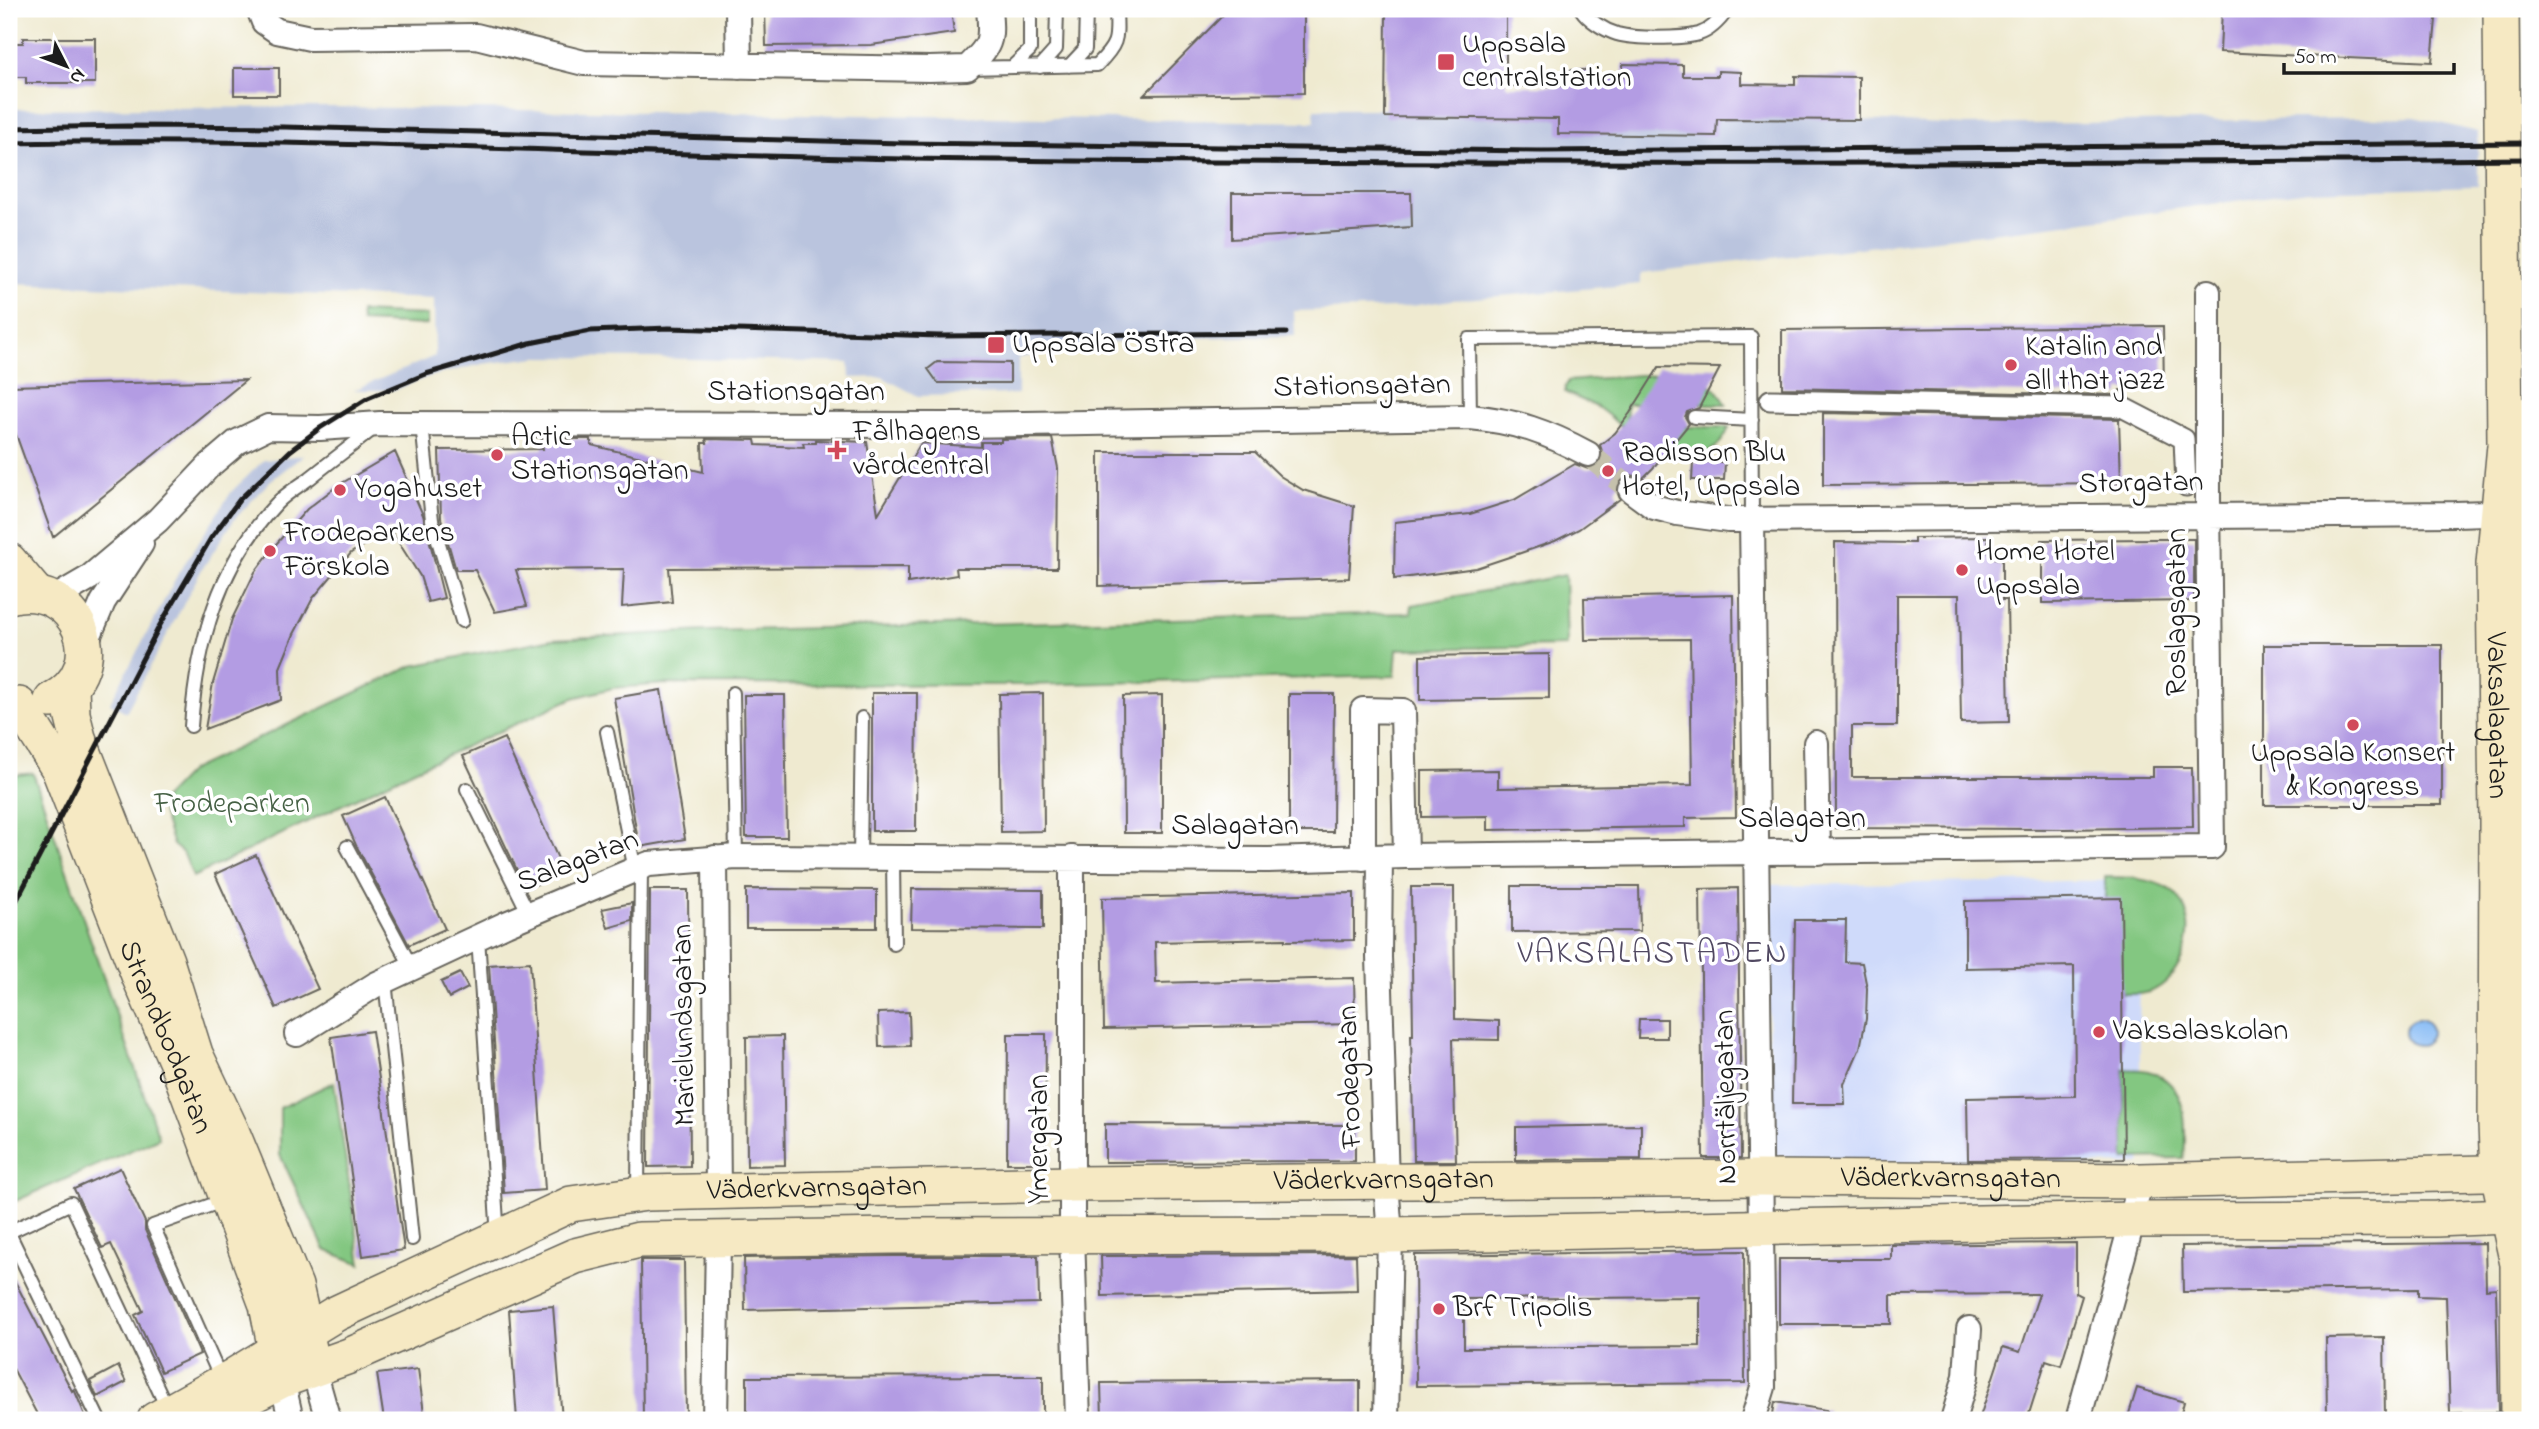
<svg xmlns="http://www.w3.org/2000/svg" width="2539" height="1429" viewBox="0 0 2539 1429" font-family="'Indie Flower',sans-serif">
  <rect width="100%" height="100%" fill="#fff"/>
  <filter id="ink" filterUnits="userSpaceOnUse"><feTurbulence type="fractalNoise" baseFrequency=".0143" numOctaves="2"/><feDisplacementMap in="SourceGraphic" scale="14" xChannelSelector="R" yChannelSelector="G"/><feConvolveMatrix kernelMatrix="1 2 1 2 8 2 1 2 1" color-interpolation-filters="sRGB"/></filter>
  <filter id="wash" filterUnits="userSpaceOnUse"><feTurbulence type="fractalNoise" baseFrequency=".00686" numOctaves="4" result="noise"/><feDisplacementMap in="SourceGraphic" scale="28" xChannelSelector="R" yChannelSelector="G"/><feGaussianBlur stdDeviation="1.57" result="paint"/><feColorMatrix in="noise" values="0 0 0 0 0 0 0 0 0 0 0 0 0 0 0 0 0 1.4 0 .05"/><feComposite in="paint" operator="in"/></filter>
  <g filter="url(#wash)">
    <rect width="100%" height="100%" fill="#efead0"/>
    <path fill="#cfdafa" d="M2138 880 2141 1164 1770 1169 1767 885Z"/>
    <path fill="#bac4de" d="M330 107 1315 122 1314 109H1385V117L1558 119V134L1717 119 1859 120 1967 125 2414 117 2478 132V186L2309 191 2042 227 1641 273V284L1452 300 1398 308 1294 311 1295 336 1136 339 1018 358V394L918 396 882 377 850 378 849 363 652 358 537 357 482 364 428 377 395 390H354L435 356 434 299 9 283V109Z
      M304 455 270 481 234 520 201 571 126 712 110 703 179 572 232 491 264 460Z"/>
    <path fill="#83c781" stroke="#50724e" stroke-width="2" d="M360 312 427 315V325L361 322Z
      M1639 375C1674 376 1708 368 1726 404H1627L1626 427H1729C1714 472 1657 455 1629 433 1619 425 1610 416 1600 409 1589 402 1576 398 1565 392V387L1569 381Z
      M1565 575 1567 646 1397 649 1395 676 1025 685 666 684 613 688 573 698 412 771 193 877 184 854 173 845 159 803 191 770 412 666 552 639 707 631 1411 613 1412 605Z
      M33 773 159 1138 9 1204V776Z
      M2105 877C2126 877 2150 878 2169 889 2204 912 2187 974 2154 990 2144 995 2133 994 2122 994L2105 899Z
      M2123 1069C2132 1070 2143 1069 2151 1072 2189 1085 2186 1126 2184 1158L2124 1159Z
      M334 1082 361 1264 325 1250 280 1155V1108Z"/>
    <path fill="#87bbf5" stroke="#526c88" stroke-width="2" d="M2405 1032a13 13 0 1 1 26 0a13 13 0 1 1-26 0Z"/>
    <g id="blocks">
      <path fill="#b39ce3" fill-rule="evenodd" d="M765 9H951L954 33 871 45 766 46Z
        M1229 9H1304V93L1144 95Z
        M1386 9H1506V86H1563V70H1588V76L1623 77V64L1683 65V76H1718V71L1741 72V84L1795 85V76L1859 77V120L1717 119 1716 136 1558 134V119L1385 117Z
        M2222 9H2437L2432 62 2220 52Z
        M23 38H95V83H26V77H9V43H23Z
        M234 68H279V95H234Z
        M1232 193H1411L1412 227 1232 239Z
        M2163 326 2164 389 2120 390V395L1782 388V330Z
        M937 362 1010 363V383H938L928 369Z
        M1659 367 1720 368 1699 408 1687 412 1685 417 1689 424 1653 468 1642 479 1632 475 1620 481 1616 489 1620 499 1579 529 1555 541 1512 556 1476 568 1394 579 1395 522 1470 514 1514 500 1575 464 1588 469 1595 467 1601 461 1603 454 1600 445 1615 433 1630 413Z
        M246 380 53 537 9 415V386Z
        M1823 413 2119 419 2121 483 1823 485Z
        M1052 438 1058 468 1057 568H956L957 575 908 583V567L669 568 672 602 622 607 624 569 516 570 527 606 495 612 475 570H456L441 518 439 450 543 449 541 439H591V445L703 472 702 443H707L706 439 755 440 756 445 804 447 803 443H816V440L867 442 878 514 921 443 981 447V442H1001V439Z
        M395 452 423 515 444 598 428 602 420 576 390 529 351 553 313 598 294 634 280 668 281 700 205 729 213 683 232 619 255 572 277 543 307 509 337 486Z
        M1099 452H1255L1280 476 1303 490 1354 506 1349 578 1099 586Z
        M1693 462H1725L1724 480H1692Z
        M1988 537 1989 556 2002 560V600H2007L2009 722 1961 723 1959 595H1897V726H1852V777H2153V767H2192L2193 827 2064 829 1836 828 1835 542 1914 543V538Z
        M2154 539H2194V601L2042 603V540Z
        M1733 595 1736 817 1685 818V827L1488 830V816L1422 817V771L1498 770V788L1692 785 1690 639 1585 640 1584 598Z
        M2264 645H2442V805H2264Z
        M1549 654V698L1420 700V656Z
        M661 690 685 839 639 847 614 698Z
        M872 693H917L916 831H872Z
        M1043 693 1044 831 1001 832 999 694Z
        M1289 694H1334L1333 832H1289Z
        M744 695H785L787 837H746Z
        M1162 695V833H1124L1123 696Z
        M504 738 564 872 526 889 463 756Z
        M385 797 445 929 409 945 356 845 343 816Z
        M256 855 318 989 276 1008 215 874Z
        M1512 886H1639L1640 931 1512 932Z
        M1411 887H1454L1455 1019 1499 1021V1040L1453 1039 1456 1161H1414L1411 1035H1413Z
        M1738 888 1741 1158H1703L1700 889Z
        M746 889 877 890V928H746Z
        M912 889 1043 890V929L911 928Z
        M650 890H688L690 1166 648 1167Z
        M1354 893V940L1285 941V939L1155 942 1156 983 1354 978 1355 1024 1104 1029 1102 898Z
        M2121 898 2124 1159 1968 1160 1967 1098 2075 1096 2074 966 1965 968V901Z
        M632 903V921L608 928 602 909Z
        M1795 920H1846L1845 962 1862 963 1867 988 1866 1019 1860 1048 1844 1084 1845 1104H1792Z
        M530 962 545 1190 504 1193 489 965Z
        M460 973 468 988 449 998 441 982Z
        M909 1012 910 1046 879 1047 878 1013Z
        M1639 1019H1667V1038H1638Z
        M372 1031 404 1250 363 1256 331 1037Z
        M1008 1034H1046L1045 1163H1007Z
        M783 1036 785 1165 747 1166 746 1037Z
        M1105 1124 1355 1125V1161L1105 1162Z
        M1641 1125V1159L1516 1160V1127Z
        M120 1168 145 1222V1230L200 1354 161 1372 135 1315 143 1311 111 1244 102 1248 74 1189Z
        M2076 1243V1293L2082 1296 2061 1365 2046 1360 2027 1420H1979L2003 1347 2020 1352 2039 1294 1891 1295V1324H1779V1259H1891V1245Z
        M2485 1243 2486 1289 2496 1288 2499 1412 2450 1413 2446 1297 2418 1296V1289L2183 1292 2182 1246Z
        M1744 1251 1745 1383 1416 1386 1415 1255ZM1700 1297V1346L1464 1348V1299Z
        M1356 1255 1357 1290 1102 1296 1101 1256Z
        M893 1256H1038L1039 1303 745 1310 744 1258Z
        M641 1260H684L686 1420H643Z
        M9 1270 72 1391 74 1389 87 1420H40L9 1361Z
        M553 1306 562 1420H517L509 1310Z
        M2384 1337 2385 1420H2327L2326 1338Z
        M118 1366 126 1382 97 1397 90 1381Z
        M418 1369 425 1420H384L377 1374Z
        M1043 1376V1420H747V1377Z
        M1360 1381V1420H1102L1101 1383Z
        M2137 1388 2184 1402 2179 1420H2127Z
        M1775 1402 1827 1410 1826 1420H1772Z"/>
    </g>
  </g>
  <g filter="url(#ink)">
    <use href="#blocks" fill-opacity="0" stroke="#66645b" stroke-width="2"/>
    <g fill="none" stroke-linecap="round" stroke-linejoin="round">
      <path stroke="#c5c1ac" stroke-width="24" stroke-dasharray="24 12" stroke-linecap="butt" d="M1588 454 1631 490"/>
      <defs>
        <path id="service" d="M1581 9C1588 20 1604 30 1617 34 1635 39 1681 39 1699 34 1712 30 1721 19 1728 9
          M1069 66 1085 49 1086 9
          M1012 67 1030 50V9
          M1040 67 1056 49 1057 9
          M967 68 1097 65C1119 43 1117 39 1116 9
          M1470 417 1469 339 1751 337 1752 519
          M1694 417 1752 420
          M422 424 432 520 462 621
          M733 693 736 857
          M191 726C197 643 218 566 276 504 285 494 299 486 310 478 331 461 353 445 374 428
          M607 732 635 870
          M467 789 529 914
          M347 847 412 968
          M860 858 862 718
          M893 858 894 944
          M478 937 498 1237
          M385 980 412 1239
          M638 1194 641 867
          M9 1232 71 1203 168 1410
          M9 1233 99 1420
          M221 1379 153 1226 225 1200"/>
        <path id="pedestrian" d="M1770 400 2122 407 2184 439 2186 486"/>
        <path id="minor" d="M259 9 264 22 277 31 310 38 476 36 584 63 929 69 967 68C991 45 992 42 989 9
          M738 9 739 66
          M1631 490 1654 507 1677 513 1728 520 2455 514 2487 513 2512 508
          M1752 519 1763 1387 1753 1420
          M53 599 89 578 158 520 210 465 237 442 268 427 320 428 380 424 958 425 1470 417C1516 421 1547 432 1588 454
          M84 647 103 602 141 544
          M1816 743 1818 852
          M1380 857 1379 957 1386 1182 1390 1235 1386 1420
          M715 858 718 1192
          M1072 858V1234L1078 1420
          M1363 858V710L1403 711 1406 856
          M297 1034 375 985 506 924 641 867 649 864 736 857 1268 860 1406 856 2212 847 2208 499V292
          M313 1367 328 1420
          M282 1380 291 1420
          M715 1420 718 1238
          M1953 1420 1966 1376 1969 1329
          M2078 1420 2128 1237 2140 1181"/>
        <g id="secondary">
          <path id="s1" d="M2501 9 2505 445 2494 564 2497 822 2496 1125 2498 1173 2518 1264 2519 1420"/>
          <path d="M2530 414 2525 563V1125L2527 1172 2530 1184"/>
          <path d="M9 561 36 593"/>
          <path d="M9 596C78 578 115 668 52 700"/>
          <path d="M71 686 72 714 78 738 166 961 195 1054 230 1128 295 1286 310 1353"/>
          <path id="s2" d="M19 705 59 769 140 978 177 1063 267 1305 280 1370"/>
          <path id="s3" d="M155 1420 234 1376 335 1314 571 1204 647 1193 1072 1184 1760 1178 2140 1181 2527 1172"/>
          <path d="M204 1420 282 1380 349 1356 575 1256 639 1240 893 1236 1390 1235 2132 1220 2436 1219 2530 1215"/>
        </g>
      </defs>
      <use href="#service" stroke="#66645b" stroke-width="16"/>
      <use href="#pedestrian" stroke="#66645b" stroke-width="23"/>
      <use href="#minor" stroke="#66645b" stroke-width="28"/>
      <use href="#secondary" stroke="#66645b" stroke-width="38"/>
      <use href="#service" stroke="#fff" stroke-width="12"/>
      <use href="#pedestrian" stroke="#fff" stroke-width="19"/>
      <use href="#minor" stroke="#fff" stroke-width="24"/>
      <use href="#secondary" stroke="#f6e9c3" stroke-width="35"/>
      <path stroke="#1c1c1c" stroke-width="5" d="M9 128 127 126 284 127 903 143 1542 151 2530 143
        M9 143C309 137 608 155 908 159 1381 165 1854 164 2328 161 2395 161 2463 159 2530 159
        M9 915 160 625 211 538 240 499 290 451 320 428 368 398 426 374 477 359 530 343 590 331 669 328 940 336 1286 333"/>
    </g>
  </g>
  <g fill="#d1495b" stroke="#fff" stroke-width="2.5">
    <rect x="1437" y="53" width="18" height="18" rx="3.5"/>
    <rect x="987" y="336" width="18" height="18" rx="3.5"/>
    <circle cx="2011" cy="365" r="7"/>
    <path d="M833.5 439.5h7v7h7v7h-7v7h-7v-7h-7v-7h7z"/>
    <circle cx="497" cy="455" r="7"/>
    <circle cx="1608" cy="471" r="7"/>
    <circle cx="340" cy="490" r="7"/>
    <circle cx="270" cy="551" r="7"/>
    <circle cx="1962" cy="570" r="7"/>
    <circle cx="2353" cy="725" r="7"/>
    <circle cx="2099" cy="1032" r="7"/>
    <circle cx="1439" cy="1309" r="7"/>
  </g>
  <g text-anchor="middle" dominant-baseline="central" stroke-width="7" stroke-linejoin="round" paint-order="stroke">
    <g font-size="30" fill="#1c1c1c" stroke="#fff" text-anchor="start">
      <text x="1462" y="45">Uppsala<tspan x="1462" dy="34">centralstation</tspan></text>
      <text x="1012" y="345">Uppsala Östra</text>
      <text x="2025" y="348">Katalin and<tspan x="2025" dy="34">all that jazz</tspan></text>
      <text x="853" y="433">Fålhagens<tspan x="853" dy="34">vårdcentral</tspan></text>
      <text x="511" y="438">Actic<tspan x="511" dy="34">Stationsgatan</tspan></text>
      <text x="1622" y="454">Radisson Blu<tspan x="1622" dy="34">Hotel, Uppsala</tspan></text>
      <text x="354" y="490">Yogahuset</text>
      <text x="284" y="534">Frodeparkens<tspan x="284" dy="34">Förskola</tspan></text>
      <text x="1976" y="553">Home Hotel<tspan x="1976" dy="34">Uppsala</tspan></text>
      <text x="2353" y="754" text-anchor="middle">Uppsala Konsert<tspan x="2353" dy="34">&amp; Kongress</tspan></text>
      <text x="2113" y="1032">Vaksalaskolan</text>
      <text x="1453" y="1309">Brf Tripolis</text>
    </g>
    <g font-size="30" fill="#1c1c1c" stroke="#fff">
      <text transform="translate(1362 387) rotate(-1)">Stationsgatan</text>
      <text x="796" y="393">Stationsgatan</text>
      <text transform="translate(2141 484) rotate(-1)">Storgatan</text>
      <text transform="translate(2178 612) rotate(-90)">Roslagsgatan</text>
      <text stroke="none"><textPath href="#s1" startOffset="707">Vaksalagatan</textPath></text>
      <text x="1802" y="820">Salagatan</text>
      <text x="1235" y="827">Salagatan</text>
      <text transform="translate(578 862) rotate(-21)">Salagatan</text>
      <text transform="translate(685 1025) rotate(-91)">Marielundsgatan</text>
      <text stroke="none"><textPath href="#s2" startOffset="364">Strandbodgatan</textPath></text>
      <text transform="translate(1351 1077) rotate(-92)">Frodegatan</text>
      <text transform="translate(1727 1097) rotate(-91)">Norrtäljegatan</text>
      <text transform="translate(1040 1139) rotate(-90)">Ymergatan</text>
      <text stroke="none"><textPath href="#s3" startOffset="1850">Väderkvarnsgatan</textPath></text>
      <text stroke="none"><textPath href="#s3" startOffset="1283">Väderkvarnsgatan</textPath></text>
      <text stroke="none"><textPath href="#s3" startOffset="716">Väderkvarnsgatan</textPath></text>
    </g>
    <g font-size="30" fill="#456044" stroke="#fff">
      <text x="232" y="805">Frodeparken</text>
    </g>
    <g font-size="32" letter-spacing="2" fill="#514962" stroke="#fff">
      <text x="1653" y="954">VAKSALASTADEN</text>
    </g>
  </g>
  <rect width="2539" height="1429" fill="none" stroke="#fff" stroke-width="35"/>
  <g transform="translate(66 66) rotate(132)" stroke="#ffffff" stroke-width="5" paint-order="stroke">
  <path d="M0-5L12 26L0 18L-12 26Z" fill="#1c1c1c"/>
  <text y="-10" font-size="19" font-weight="bold" text-anchor="middle" fill="#1c1c1c">N</text>
  </g>
  <path d="M2284 63v10h170v-10" fill="none" stroke="#1c1c1c" stroke-width="3.5"/>
  <text x="2294" y="63" font-size="21" fill="#1c1c1c" stroke="#ffffff" stroke-width="5" paint-order="stroke">50 m</text>
</svg>
